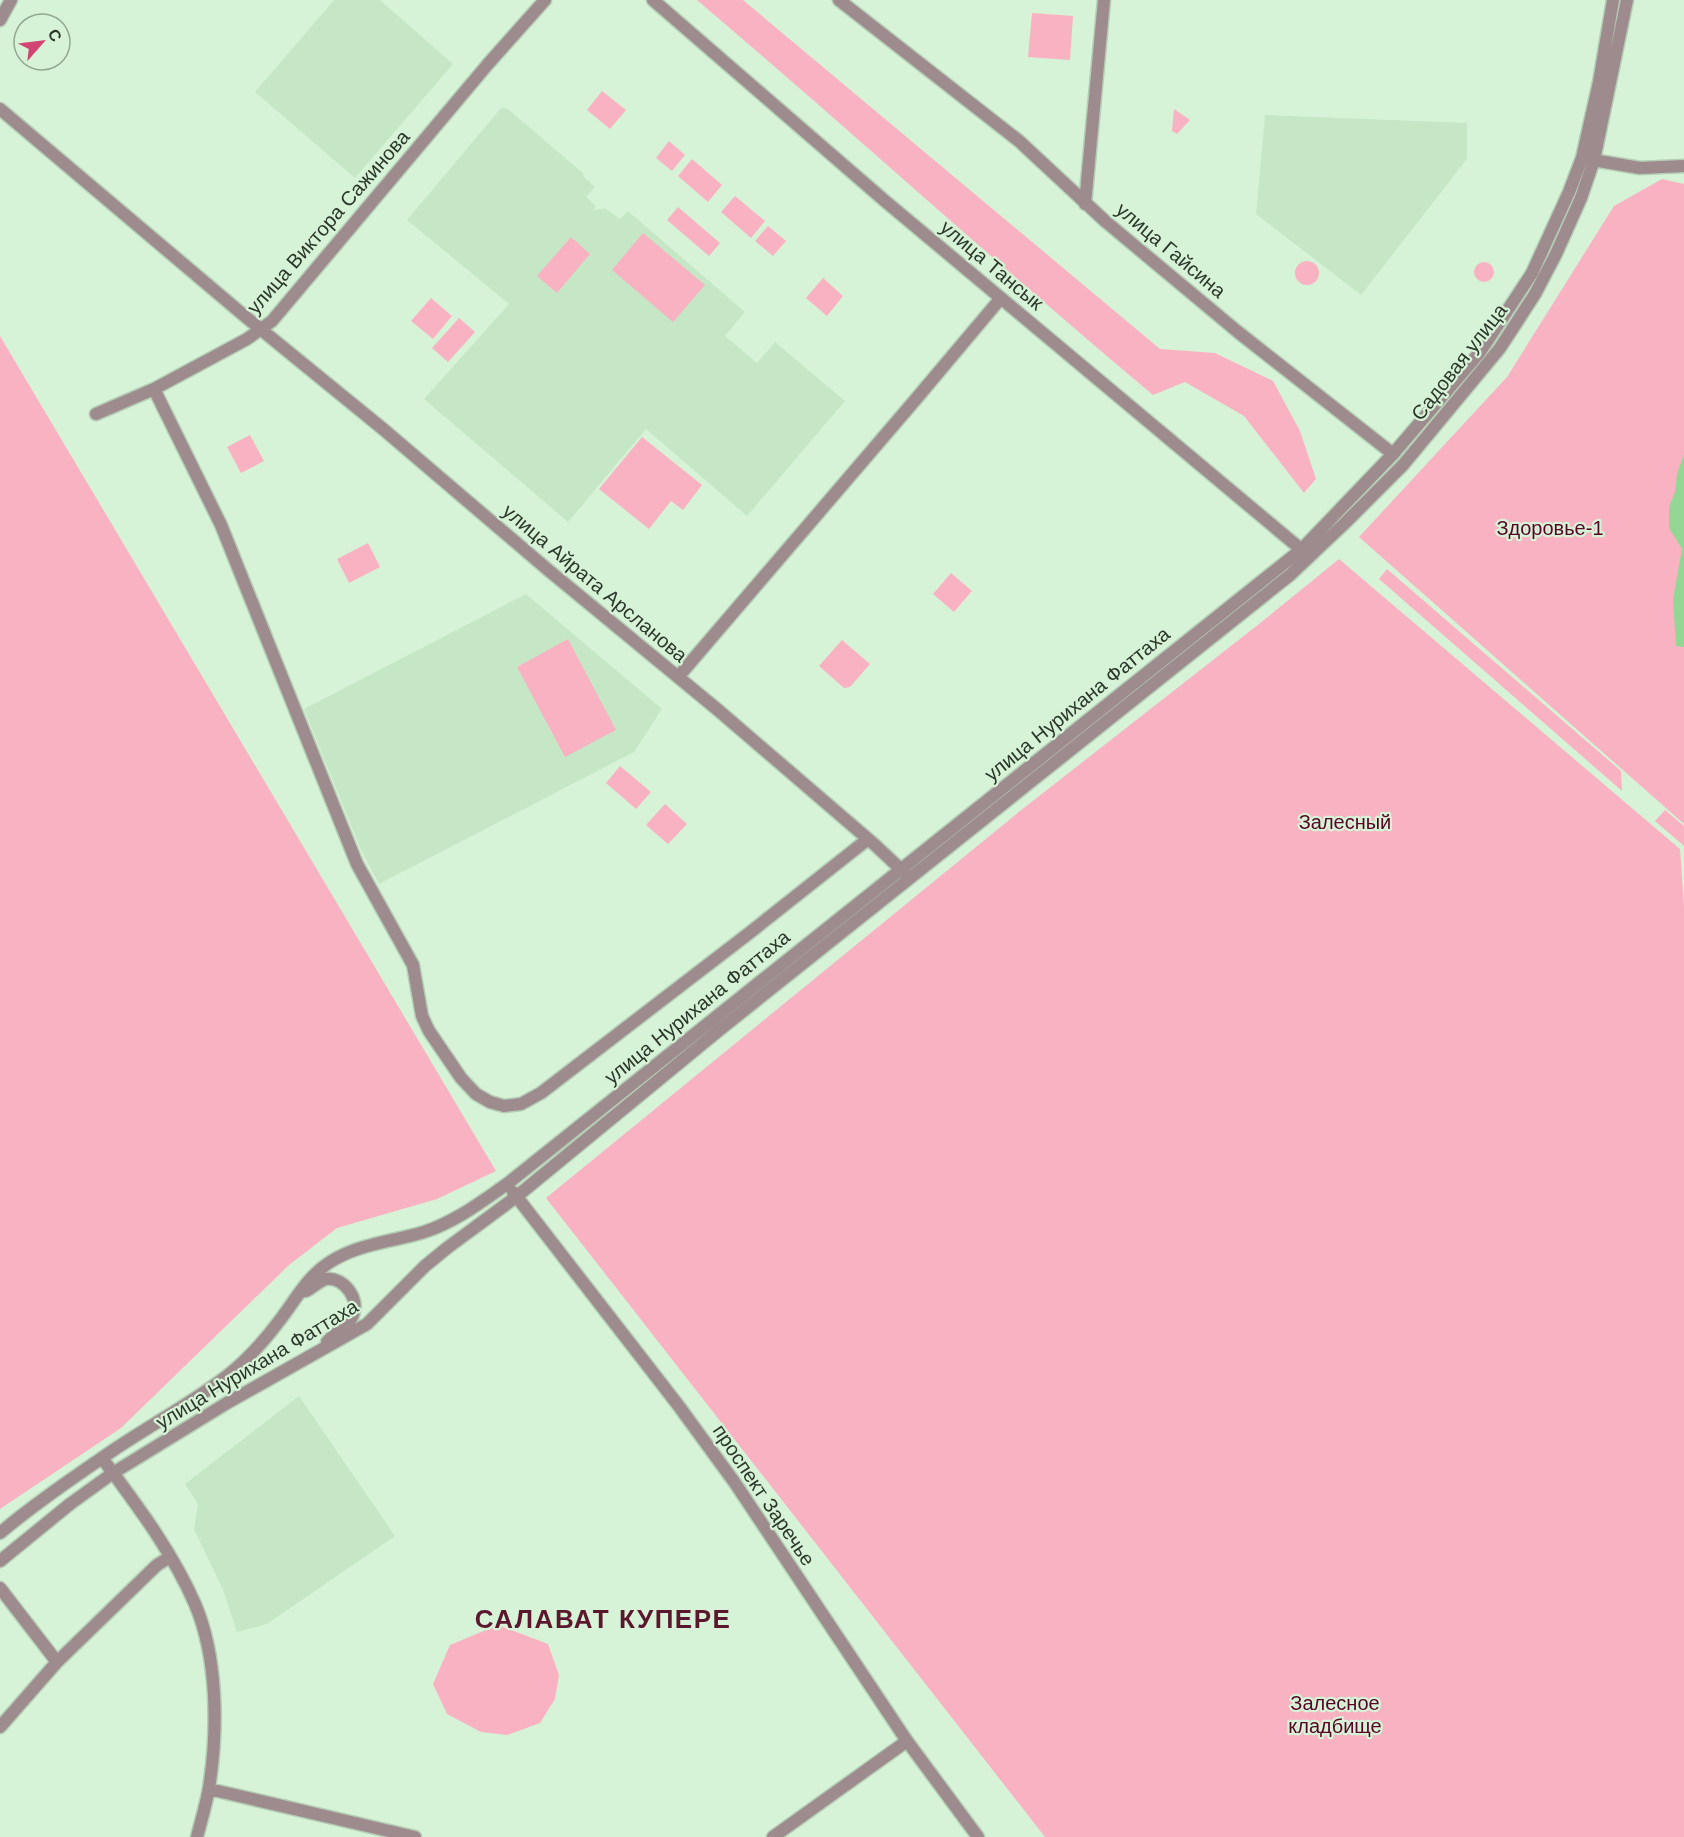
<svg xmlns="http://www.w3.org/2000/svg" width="1684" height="1837" viewBox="0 0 1684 1837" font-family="Helvetica,sans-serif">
  <rect width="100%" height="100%" fill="#d7f3d7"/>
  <path fill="#c6e7c6" d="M334 0H380L453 64 355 178 255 92Z
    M501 108 508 109 584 174 583 176 595 187 586 197 596 206 594 210 605 208 620 219 628 211 745 312 725 336 757 363 775 342 845 401 747 516 646 429 568 522 424 399 509 304 407 220Z
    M1265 115 1467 123V159L1361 295 1256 214Z
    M526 594 662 709 634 752 379 884 361 850 304 709Z
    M299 1396 395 1536 267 1624 237 1632 223 1590 194 1529 198 1504 185 1484Z"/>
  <path fill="#f9b2c1" d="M697 0H743L1160 349 1215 353 1273 381 1300 431 1316 479 1304 493 1244 416 1185 382 1153 395C999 266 850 130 697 0Z
    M1032 13 1073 16 1070 60 1028 57Z
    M602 91 626 110 610 129 587 110Z
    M1174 109 1190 120 1177 134 1172 131Z
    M669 141 685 155 672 171 656 158Z
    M692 159 722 185 708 202 678 176Z
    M1662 179 1684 184V824L1359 537 1507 377 1614 206Z
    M735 196 765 221 751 238 721 212Z
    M678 207 720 243 709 256 667 220Z
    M768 226 786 241 773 256 755 241Z
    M643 233 705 285 673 322 612 270Z
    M571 237 590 254 557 293 537 276Z
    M1295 273a12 12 0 1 1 24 0a12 12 0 1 1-24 0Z
    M1474 272a10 10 0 1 1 20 0a10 10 0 1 1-20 0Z
    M823 278 843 296 827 316 806 298Z
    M431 298 452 316 433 339 411 321Z
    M459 318 475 332 448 362 432 348Z
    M0 336 496 1171 437 1199 337 1228 289 1265 121 1428 0 1509Z
    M250 435 264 461 241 473 227 447Z
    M642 437 702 485 683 510 671 501 649 529 599 489Z
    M368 543 380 567 349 583 337 559Z
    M1339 559 1680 849 1684 907V1837H1045L546 1198 1020 811 1259 624Z
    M1387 569 1621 771 1622 791 1379 579Z
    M951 573 972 591 954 612 933 594Z
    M568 639 616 730 565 757 517 667Z
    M842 640 870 664 850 687 844 688 819 666Z
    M620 766 651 792 636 809 606 783Z
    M665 804 687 824 668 844 646 825Z
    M1665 810 1684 826V846L1655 821Z
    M498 1625 548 1644 559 1675 555 1699 540 1723 507 1735 481 1732 447 1714 433 1684 450 1645Z"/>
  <path fill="#94d795" d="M1684 454V647L1676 646 1673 599 1682 549 1669 528V507L1675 492 1677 474Z"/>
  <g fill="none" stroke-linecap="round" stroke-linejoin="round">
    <defs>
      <path id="minor" d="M653 0 885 201 1309 556
        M839 0 1019 141 1105 221 1238 332 1393 454
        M0 20 11 0
        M0 109 247 318 383 429 547 569 718 710 875 845 909 877
        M1085 204 1104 0
        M154 389 221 525 357 864 413 965 422 1016 429 1031 461 1078 476 1094 490 1102 504 1106 521 1104 541 1093 748 934 868 839
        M96 414 154 389 247 339 272 321 488 64 545 0
        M678 677 916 399 1001 298
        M102 1458C136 1504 172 1551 195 1604 218 1658 218 1731 209 1788 206 1805 201 1821 197 1837
        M0 1588 57 1662
        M0 1727 57 1662 157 1565 170 1557
        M209 1789 415 1837
        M773 1837 907 1741"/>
      <path id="tertiary" d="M1587 159 1640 168 1684 166
        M513 1192 678 1405 735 1483 907 1741 978 1837
        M306 1291C312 1288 319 1281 326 1279 344 1277 360 1299 353 1315 348 1327 335 1333 327 1342
        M0 1533C32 1506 68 1481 102 1458 143 1429 188 1406 227 1376 247 1360 265 1340 280 1320 296 1299 308 1276 330 1262 360 1243 392 1242 424 1232 455 1222 481 1202 507 1184L1302 549 1393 454 1480 352 1532 273 1569 192 1582 158 1599 82 1613 0
        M0 1561 70 1504 113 1473 227 1403 367 1324 425 1266 447 1248 516 1197 718 1031 1290 575 1345 523 1403 465 1500 348 1535 294 1556 254 1581 198 1594 160 1627 0"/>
    </defs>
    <use href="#minor" stroke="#b5cdb5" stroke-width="15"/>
    <use href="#tertiary" stroke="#b5cdb5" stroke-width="15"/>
    <use href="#minor" stroke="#9d8b8e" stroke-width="12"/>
    <use href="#tertiary" stroke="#9d8b8e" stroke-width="12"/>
  </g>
  <g text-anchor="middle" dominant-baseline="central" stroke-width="4.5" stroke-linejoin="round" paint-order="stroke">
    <g font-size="20" fill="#2c372c" stroke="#d7f3d7">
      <text transform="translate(328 222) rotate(-49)">улица Виктора Сажинова</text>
      <text transform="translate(1171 250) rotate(40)">улица Гайсина</text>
      <text transform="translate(992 265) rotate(40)">улица Тансык</text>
      <text transform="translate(1459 362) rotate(-52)">Садовая улица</text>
      <text transform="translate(595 583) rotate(40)">улица Айрата Арсланова</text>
      <text transform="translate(1077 704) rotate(-39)">улица Нурихана Фаттаха</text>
      <text transform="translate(697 1007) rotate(-39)">улица Нурихана Фаттаха</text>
      <text transform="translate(257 1364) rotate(-31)">улица Нурихана Фаттаха</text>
      <text transform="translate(764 1495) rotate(56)">проспект Заречье</text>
    </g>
    <g font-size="20" fill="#570426" stroke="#d7f3d7">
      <text x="1550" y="528">Здоровье-1</text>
      <text x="1345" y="822">Залесный</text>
      <text x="1335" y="1703">Залесное<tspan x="1335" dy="23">кладбище</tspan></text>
    </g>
    <g font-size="26" font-weight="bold" letter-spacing="1.5" fill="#5b172e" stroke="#d7f3d7">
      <text x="603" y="1619">САЛАВАТ КУПЕРЕ</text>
    </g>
  </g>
  <g transform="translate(42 42) rotate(62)"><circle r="28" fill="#d7f3d7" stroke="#93a893" stroke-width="1.5"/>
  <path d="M0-4.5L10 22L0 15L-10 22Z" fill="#d24472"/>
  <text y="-9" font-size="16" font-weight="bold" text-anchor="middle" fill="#2c372c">С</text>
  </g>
</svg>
